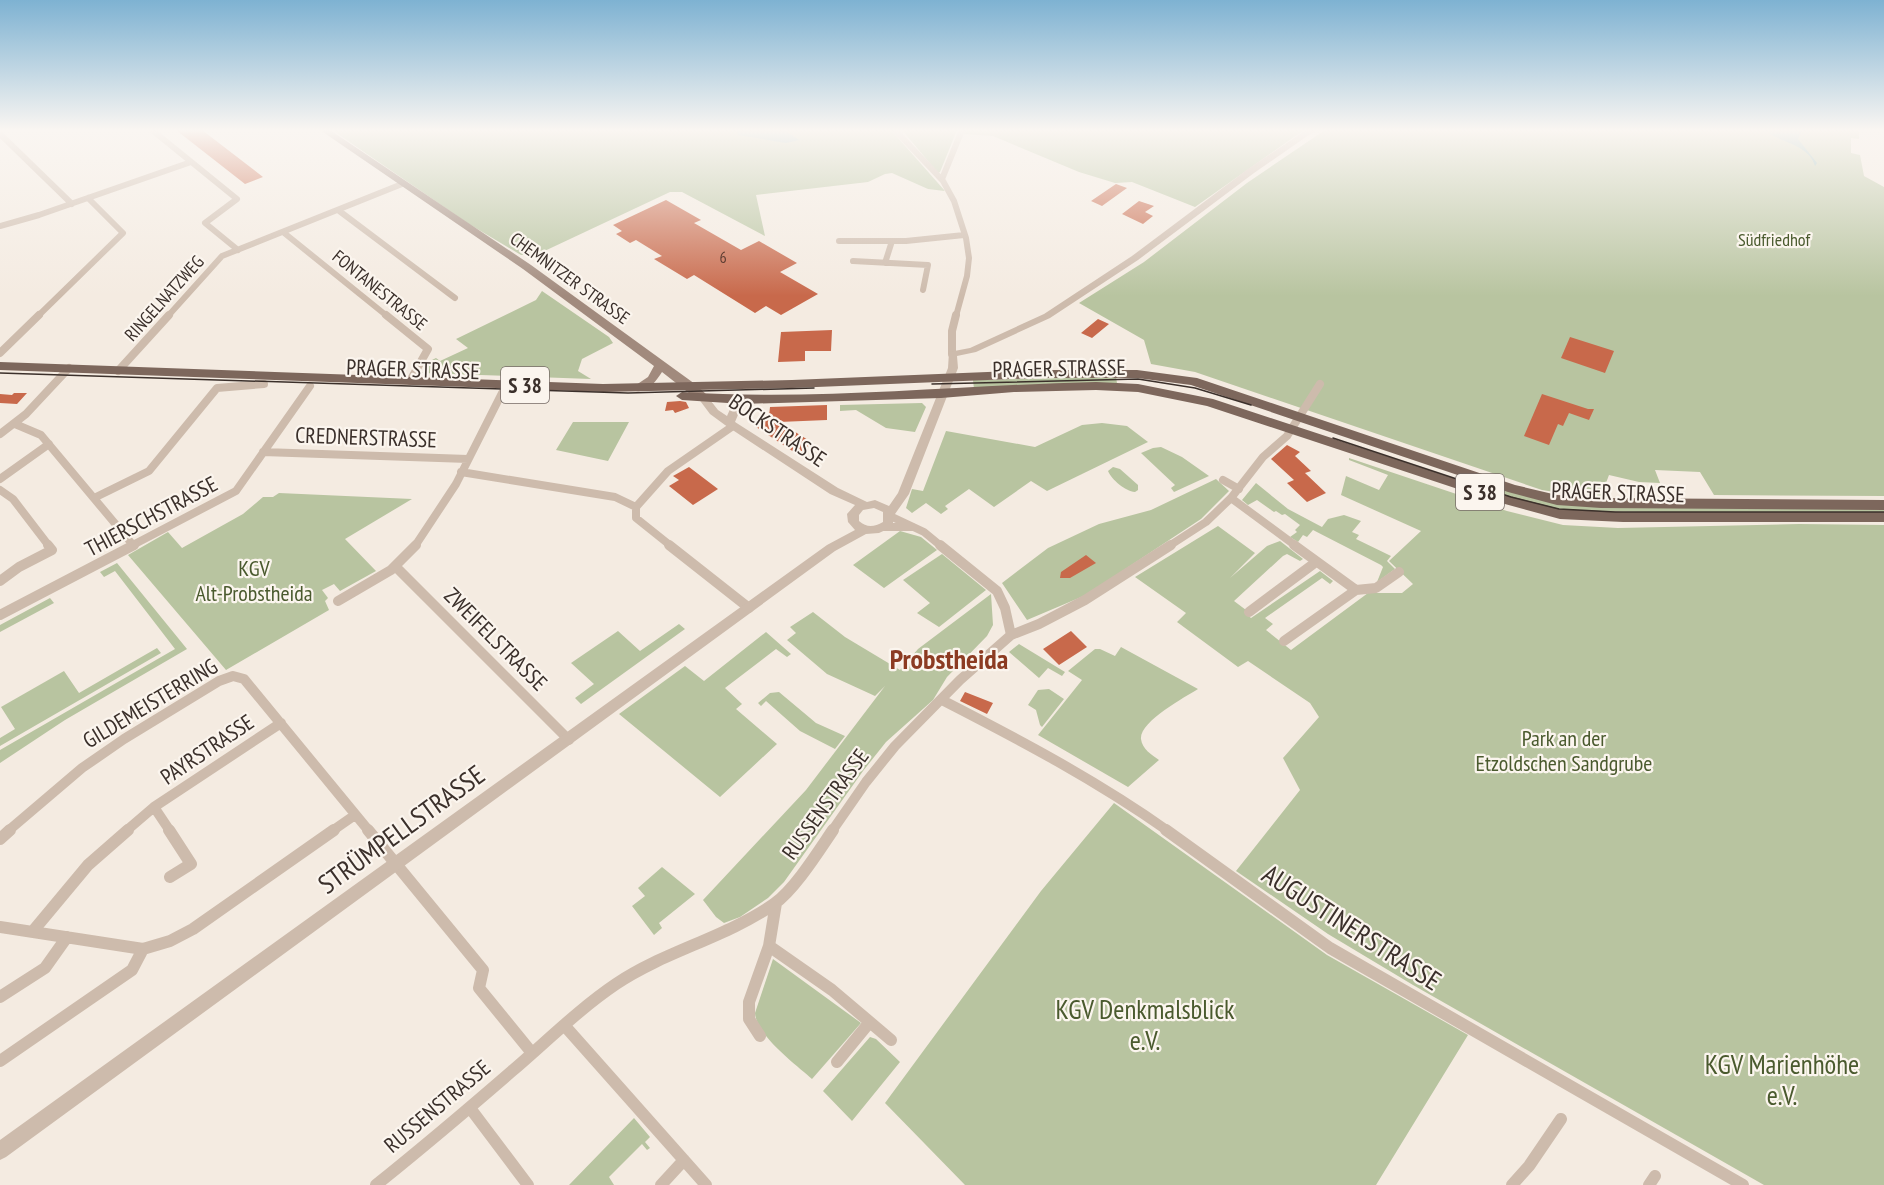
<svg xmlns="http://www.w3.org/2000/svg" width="1884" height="1185" viewBox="0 0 1884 1185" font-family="'PT Sans Narrow',sans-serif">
  <rect width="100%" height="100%" fill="#f4ebe1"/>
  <path fill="#b8c4a0" d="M332 130H891L945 191 928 189 892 173 885 174 868 182 756 195 765 236 682 192H670L536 255H521L469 224Z
    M902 130H957L940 172 938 173Z
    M965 130H1304L1195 207 1132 182 1115 183 1079 172 993 136 964 134Z
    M1325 130H1859V139L1851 138V153L1860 155 1864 176 1884 187V496L1714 495 1700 472 1655 470 1660 483 1639 482 1609 475 1601 496 1573 495 1542 490 1195 372 1151 364 1144 340 1079 303 1144 262 1247 183Z
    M542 291 609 337 613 343 582 359 578 371 591 379 422 373 430 361 436 358 440 361 468 348 456 339 536 300Z
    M1116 377 1117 383 974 389 973 380Z
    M922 403 926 407 915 432 886 428 856 410 840 411V405Z
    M573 422H629L608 461 556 450Z
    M1102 423 1127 426 1148 442 1047 491 1031 481 994 507 969 489 945 506 948 509 941 514 926 503 912 513 906 508 912 489 923 491 946 431 1035 447 1082 425Z
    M1161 447 1182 457 1209 476 1174 492 1171 488 1175 485 1141 453 1153 448Z
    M1349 458 1507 511 1563 525 1618 528 1799 524 1884 525V1185H1764L1413 985 1328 934 1236 871 1300 790 1283 758 1319 717 1310 703 1248 661 1238 667 1177 622 1186 613 1135 577 1218 526 1255 553 1230 578 1267 546 1280 541 1303 559 1300 561 1287 554 1283 556 1234 601 1246 610 1244 612 1251 618 1320 571 1333 581 1330 584 1322 578 1265 618 1273 624 1266 630 1291 650 1368 593H1402L1413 584 1389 561 1421 531 1341 495 1346 476 1379 490 1388 475 1349 460Z
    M1113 467 1120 469 1138 485V490L1135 492C1125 491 1112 480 1108 471Z
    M1467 476 1536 499 1884 508V514L1560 511 1465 484Z
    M1216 479 1229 491 1201 519 1086 595 1027 620 1002 583 1048 548 1099 524 1151 510Z
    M1256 483 1288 509 1322 527 1328 519 1344 515 1361 521 1352 532 1359 535 1356 539 1391 556 1387 561 1395 569 1377 582 1383 567 1381 565 1313 530 1307 537 1303 535 1298 542 1290 537 1297 532 1295 530 1300 525 1285 514 1282 515 1276 511 1274 512 1257 500 1248 505 1242 500Z
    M279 493 412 499 345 539 376 571 340 591 334 584 322 590 328 598 325 601 329 610 226 670 128 555 168 532 182 548 243 514 263 497H273Z
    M900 531 921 537 937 550 884 588 853 565Z
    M942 554 986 590 939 627 917 613 930 603 903 580Z
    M117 563 187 649 65 720 0 763V750L175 649 115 571 104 577 100 572Z
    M991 594 993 625 987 636 947 677 933 700 886 742 863 771 784 882 768 898 740 917 724 923 716 917 703 900 806 790 885 686 875 696 827 674 787 640 796 633 790 627 813 612 845 637 900 670 918 649Z
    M50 598 54 603 0 632V625Z
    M679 624 685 629 581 704 575 698 594 684 571 663 618 631 640 651Z
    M766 632 791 654 787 657 776 649 725 688 742 704 736 709 777 744 720 797 619 714 685 666 704 681Z
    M1019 644 1065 672 1062 676 1048 668 1039 678 1009 652Z
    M1121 647 1198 689C1185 697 1139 722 1141 739 1142 749 1152 755 1159 760L1128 787 1038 735 1082 680 1068 671 1095 649H1100L1115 656Z
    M157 648 161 653 0 746V738L15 729 1 707 64 671 79 693Z
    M1049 689 1064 699 1042 727 1040 725 1036 710 1028 705 1038 690Z
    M779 692 816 723 845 736 835 749 800 731 766 701 761 706 758 703 770 693Z
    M1114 803 1327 955 1468 1035 1376 1185H965L885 1103 1041 891Z
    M662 867 695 894 659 923 662 928 654 935 632 906 645 896 638 888Z
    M773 959 861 1023 812 1079C795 1064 756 1035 755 1013Z
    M870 1037 876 1039 900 1062 852 1121 823 1091Z
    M634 1118 650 1137 645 1142 650 1148 647 1150 642 1144 609 1177 614 1185H569Z"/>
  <path fill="#7fb0b2" d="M737 130H784L799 140 786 143 738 135Z
    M1770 130H1802L1798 139 1817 163 1815 166C1810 147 1786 143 1770 134Z"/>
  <path fill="#c8694b" d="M176 130H202L263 177 245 184Z
    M1116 184 1127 188 1102 206 1091 201Z
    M666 200 701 220 694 223 741 250 759 241 797 263 780 272 818 294 781 315 766 306 755 313 694 275 687 279 654 259 662 256 636 240 630 243 616 234 622 231 613 225Z
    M1139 201 1154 206 1145 212 1153 216 1143 224 1122 214Z
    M1098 319 1109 324 1092 338 1081 333Z
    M832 330 831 351H805V361L778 362 781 332Z
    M1570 337 1614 351 1605 373 1561 358Z
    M14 393H27L17 404 0 403V394L12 395Z
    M1542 394 1588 409H1594L1589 420 1569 413 1563 426 1558 424 1549 445 1524 436Z
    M680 401 686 402 689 408 675 413 673 410 665 411 667 402Z
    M827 405V420L779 422 813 443 797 454 756 427 765 415 769 416 770 407Z
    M1287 445 1300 452 1295 456 1311 471 1305 473 1326 493 1307 502 1287 483 1294 480 1271 459Z
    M689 467 718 489 693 505 669 486 679 480 673 476Z
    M1086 555 1096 563 1070 578H1060L1061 572Z
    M1071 631 1087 647 1059 665 1043 649Z
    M965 692 993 703 987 714 960 701Z"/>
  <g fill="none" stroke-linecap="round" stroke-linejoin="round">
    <path stroke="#cdbbac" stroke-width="6" d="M152 130 237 199 205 223 238 250
      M895 130 943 181 954 201 966 238 969 258 967 276 956 316
      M0 134 72 204
      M942 179 962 130
      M338 210 455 298
      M0 226 39 215 191 162
      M283 232 387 316
      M839 241H906L964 235
      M853 261 928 265 923 290
      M885 263 892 241
      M38 316 123 233 88 198
      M168 316 222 256 402 184"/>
    <path stroke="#cdbbac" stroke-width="8" d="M386 315 428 349 410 381
      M0 353 39 315
      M952 354V331L956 315
      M118 371 169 315
      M15 424 41 435 133 545
      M0 434 26 414 69 368
      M263 452 468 459
      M461 472 615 497 636 507V518L671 546
      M0 479 49 444
      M1223 480 1239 489
      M0 490 13 499 49 546
      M94 498 149 471 217 388 264 384
      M1231 498 1296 546
      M636 507 668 471 733 426
      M890 516 924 532 941 546
      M884 527H913
      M131 546 236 491 310 386
      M415 546 456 484 502 393
      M1169 546 1206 522 1231 498 1263 457 1287 436 1320 384"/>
    <path stroke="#cdbbac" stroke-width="10" d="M669 545 749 608
      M940 545 997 591 1005 608 1011 635
      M1294 545 1356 590 1376 588 1399 572
      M396 567 569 740
      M0 581 19 567 52 550 48 545
      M338 601 391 570 416 545
      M1249 612 1316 562
      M0 615 134 545
      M1284 641 1356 590
      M942 700C1020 740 1096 780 1168 831
      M154 807 170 831
      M8 831 82 768 124 739 219 681 233 676 244 679 369 831
      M126 831 154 807 281 723
      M332 831 355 815
      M832 831 866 782 895 746 960 680 1011 635 1039 624 1085 600 1171 545"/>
    <path stroke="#cdbbac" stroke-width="12" d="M169 830 191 864 170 877
      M368 830 483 970 479 988 532 1053
      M1166 830 1330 948 1743 1185
      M0 839 10 830
      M0 927 143 949 170 941 193 929 334 830
      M33 931 88 865 128 830
      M769 946 832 990 891 1040
      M0 997 45 968 67 937
      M564 1025 706 1185
      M760 1036 749 1019V1002L769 946 776 903
      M0 1061 132 970 143 949
      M837 1062 869 1023
      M470 1108 528 1185
      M376 1185C422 1148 467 1110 512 1071 546 1042 579 1009 616 984 665 951 725 938 774 904 795 889 818 852 833 830
      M661 1185 684 1160
      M1512 1185 1529 1166 1561 1119
      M1649 1185 1655 1176"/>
    <path fill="#cdbbac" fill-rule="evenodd" d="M1306 130H1316L1254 173 1138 260 1050 318 976 352 957 356 958 368 909 494 895 514 892 527 879 533 866 534 835 551 6 1157 0 1160V1140L827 545 855 530 848 522 847 514 855 505 830 494 725 425 710 414 698 398 699 396H707L718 410 727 416 731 407 739 398H747L748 400 740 410 735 422 838 488 867 502 875 500 889 506 898 493 948 368 949 352 970 348 1044 314 1132 256 1248 169ZM874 508 883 512V522C874 527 867 528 859 521V515L863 510Z"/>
    <path fill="#a18a7d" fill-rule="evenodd" d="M320 130H330L531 265 695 384 707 395V401H699L662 372C656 381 648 393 636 391V385L648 377 654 366 523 269Z"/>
    <path fill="#7d675c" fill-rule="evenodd" d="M0 362 603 384 792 380 1039 370H1137L1197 378 1515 485 1557 495 1601 498 1884 500V510L1601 508 1557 505 1508 492 1191 385 1137 378H1039L792 388 603 392 0 370Z
      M1096 382 1138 384 1213 399 1502 494 1560 509 1623 512H1884V522H1623L1560 519 1494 501 1207 406 1138 392 1096 390 1014 392 941 398 743 404 682 400 676 396 682 392C820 401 958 385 1096 382Z"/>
    <path stroke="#3b302b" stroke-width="1.5" d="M0 373 628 393 814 388
      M932 384 1138 379 1195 388 1251 405
      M1333 438 1511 497 1559 509 1615 512H1884"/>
  </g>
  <linearGradient id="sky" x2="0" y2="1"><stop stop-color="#7eb2d2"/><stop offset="0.44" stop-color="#faf6f2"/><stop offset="1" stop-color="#faf6f2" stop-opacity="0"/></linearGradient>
  <rect width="1884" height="296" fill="url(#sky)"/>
  <g text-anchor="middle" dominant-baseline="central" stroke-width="4.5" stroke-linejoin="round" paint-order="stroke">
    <g font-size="16" fill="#5e3e33">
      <text x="723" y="257">6</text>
    </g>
    <g font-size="18" fill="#4a5a2e" stroke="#fbf5ee">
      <text x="1774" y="239">Südfriedhof</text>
    </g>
    <g font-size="18" fill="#3b302b" stroke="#fbf5ee">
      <text transform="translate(570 278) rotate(36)">CHEMNITZER STRASSE</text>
      <text transform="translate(380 290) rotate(39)">FONTANESTRASSE</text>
      <text transform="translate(164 298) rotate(-48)">RINGELNATZWEG</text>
    </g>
    <g fill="#fbf5ee" stroke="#756b66" stroke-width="1.5">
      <rect x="501" y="367" width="48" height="36" rx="4.5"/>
      <rect x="1456" y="474" width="48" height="36" rx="4.5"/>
    </g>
    <g font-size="21" font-weight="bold" fill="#3b302b">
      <text x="525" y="385">S 38</text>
      <text x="1480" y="492">S 38</text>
    </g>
    <g font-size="22" fill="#3b302b" stroke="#fbf5ee">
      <text transform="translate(1059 368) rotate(-1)">PRAGER STRASSE</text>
      <text transform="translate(413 369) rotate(2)">PRAGER STRASSE</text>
      <text transform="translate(778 430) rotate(34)">BOCKSTRASSE</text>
      <text transform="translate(366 437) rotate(2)">CREDNERSTRASSE</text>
      <text transform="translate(1618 492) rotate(2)">PRAGER STRASSE</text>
      <text transform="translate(151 516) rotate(-28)">THIERSCHSTRASSE</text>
      <text transform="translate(496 639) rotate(45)">ZWEIFELSTRASSE</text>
      <text transform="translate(150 703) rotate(-31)">GILDEMEISTERRING</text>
      <text transform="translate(207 749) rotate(-34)">PAYRSTRASSE</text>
      <text transform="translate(825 804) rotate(-54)">RUSSENSTRASSE</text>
      <text transform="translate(437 1106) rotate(-40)">RUSSENSTRASSE</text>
    </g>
    <g font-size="22" fill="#4a5a2e" stroke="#fbf5ee">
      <text x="254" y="568">KGV<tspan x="254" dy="25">Alt-Probstheida</tspan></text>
      <text x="1564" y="738">Park an der<tspan x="1564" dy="25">Etzoldschen Sandgrube</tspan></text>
    </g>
    <g font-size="27" fill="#3b302b" stroke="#fbf5ee">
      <text transform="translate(401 829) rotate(-36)">STRÜMPELLSTRASSE</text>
      <text transform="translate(1352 927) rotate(33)">AUGUSTINERSTRASSE</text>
    </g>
    <g font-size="27" fill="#4a5a2e" stroke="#fbf5ee">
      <text x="1145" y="1009">KGV Denkmalsblick<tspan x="1145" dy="31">e.V.</tspan></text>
      <text x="1782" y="1064">KGV Marienhöhe<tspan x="1782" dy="31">e.V.</tspan></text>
    </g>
    <g font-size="28" font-weight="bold" fill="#8c3b22" stroke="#fbf5ee">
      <text x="949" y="658">Probstheida</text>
    </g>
  </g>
</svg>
